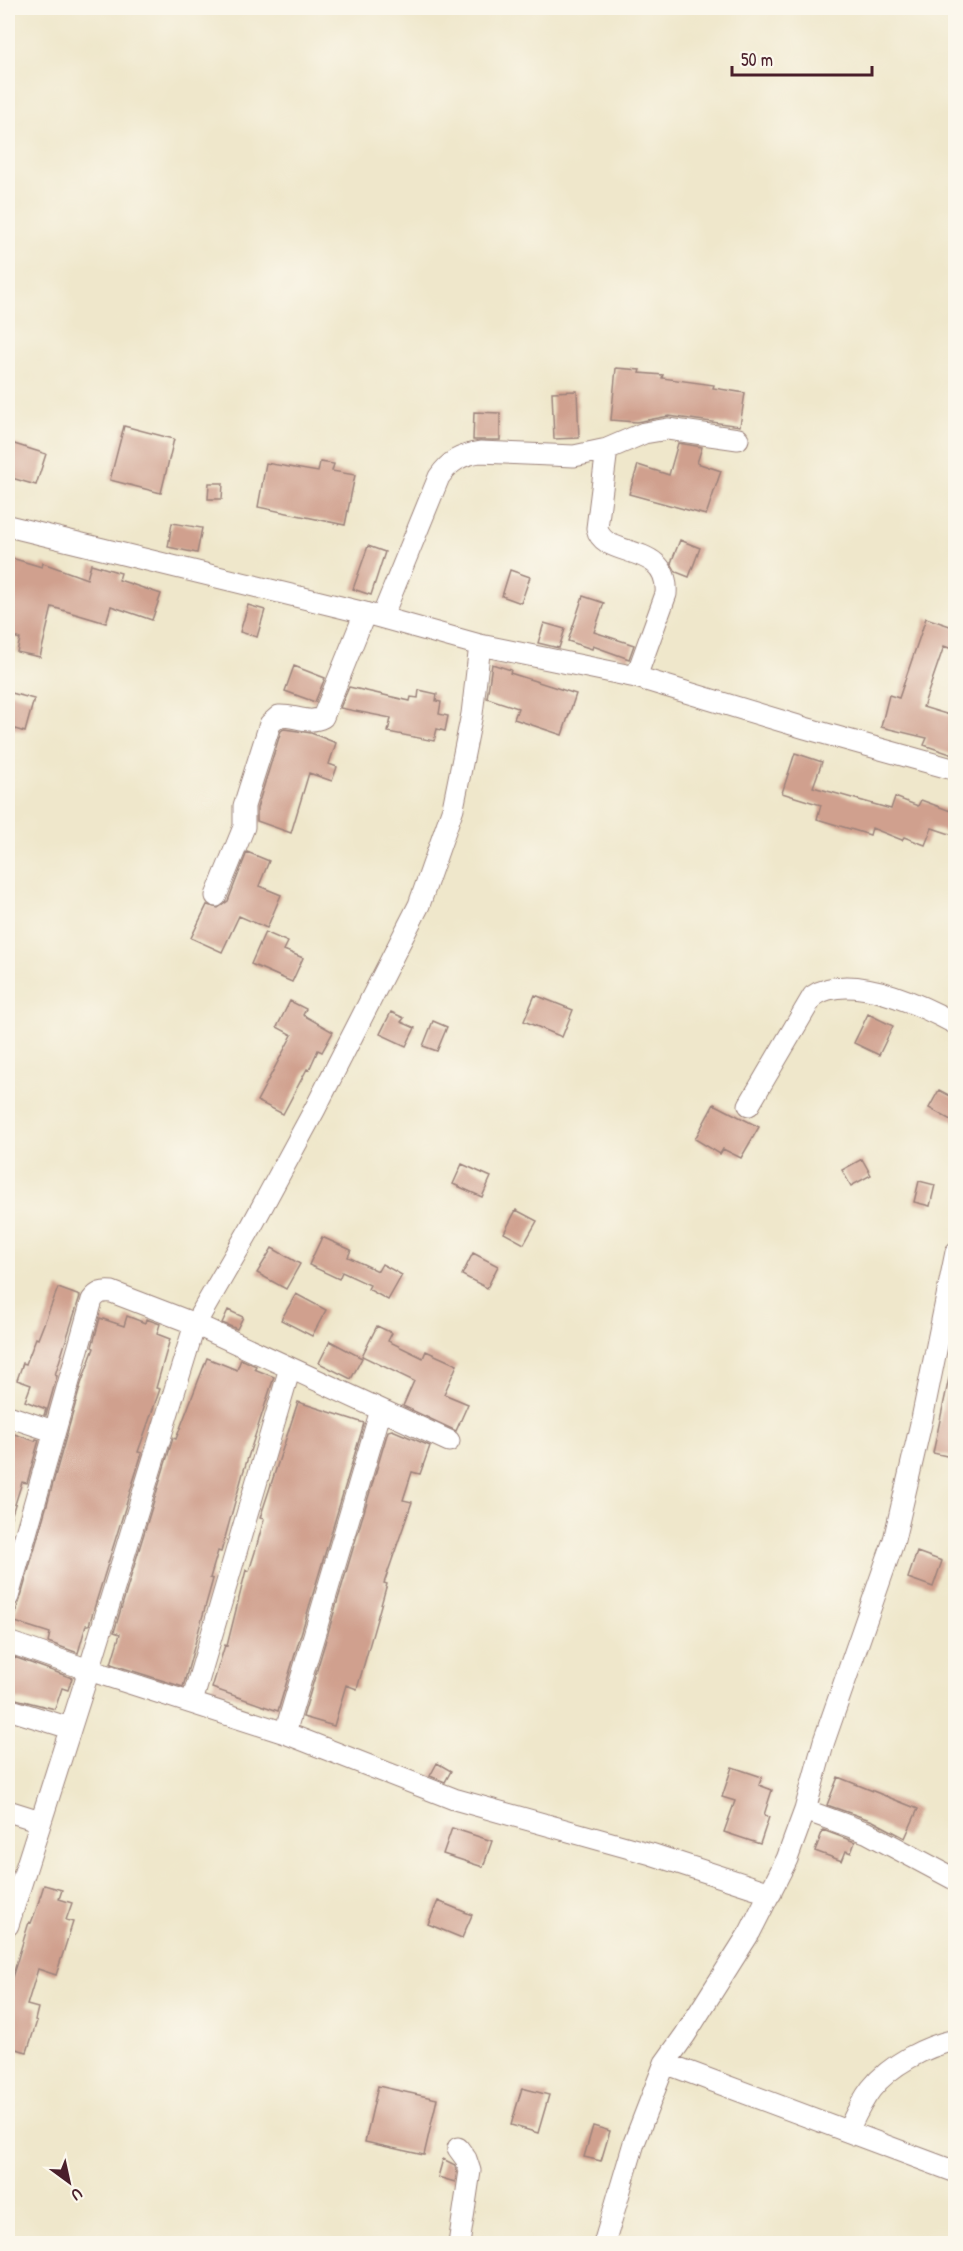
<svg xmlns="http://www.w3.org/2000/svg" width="963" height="2251" viewBox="0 0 963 2251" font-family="'Patrick Hand',sans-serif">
  <rect width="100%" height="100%" fill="#fbf7ec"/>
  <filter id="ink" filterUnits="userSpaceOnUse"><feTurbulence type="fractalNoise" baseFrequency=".0167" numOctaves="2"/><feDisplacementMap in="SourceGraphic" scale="12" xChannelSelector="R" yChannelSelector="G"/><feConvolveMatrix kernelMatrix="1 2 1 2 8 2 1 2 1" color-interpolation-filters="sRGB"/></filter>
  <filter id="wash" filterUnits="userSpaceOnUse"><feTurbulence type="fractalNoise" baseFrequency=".008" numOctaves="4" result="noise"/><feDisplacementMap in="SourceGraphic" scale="24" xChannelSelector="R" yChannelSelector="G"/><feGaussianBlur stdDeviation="1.35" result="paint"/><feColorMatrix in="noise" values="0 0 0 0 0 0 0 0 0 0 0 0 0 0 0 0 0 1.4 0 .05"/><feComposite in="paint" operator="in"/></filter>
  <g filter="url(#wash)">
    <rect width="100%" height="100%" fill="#efe7cb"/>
    <g id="blocks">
      <path fill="#d0a08e" d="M616 368 640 370 639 373 663 375 662 378 714 385 713 388 745 393 740 426 669 416 636 422 611 420Z
        M577 391 579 438 554 439 552 392Z
        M474 412 500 413V440H473Z
        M124 426 174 439 161 493 110 480Z
        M8 442 46 454 36 485 8 477Z
        M678 443 702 447 697 463 721 471 706 515 629 494 638 465 669 475Z
        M320 462 334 464 332 471 355 475 345 525 258 507 266 463 318 472Z
        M209 483H223L222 499H208Z
        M172 523 202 528 197 553 168 547Z
        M680 540 700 548 689 577 676 572 671 563Z
        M368 546 385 552 371 595 353 589Z
        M8 557 42 567 43 563 87 579 91 564 121 573 119 580 161 594 152 620 111 606 106 623 52 607 40 657 17 652 20 639 8 635Z
        M510 570 530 577 521 603 502 596Z
        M583 596 604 603 594 632 634 645 629 659 593 646 592 649 568 641Z
        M248 605 265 610 257 637 240 632Z
        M926 618 956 628V640L952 649 944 646 923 707 956 717V756L924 745 927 738 881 727 889 695 899 698Z
        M544 623 565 629 559 648 538 643Z
        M492 664 511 670 510 673 576 694 562 735 514 719 518 708 487 698Z
        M294 666 325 678 315 702 285 691Z
        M349 687 410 701 411 697 418 698 419 690 437 694 436 701 441 702 439 714 448 716 445 731 437 729 434 741 388 732 391 718 340 708Z
        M8 692 34 699 25 732 8 727Z
        M284 729 311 733 336 743 329 764 337 767 332 781 309 773 291 833 257 821V808L281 731Z
        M795 753 822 762 813 787 891 809 895 797 918 806 921 800 956 813V836L932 828 925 845 904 837 902 840 872 828 870 835 817 819 821 805 782 793Z
        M247 852 269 861 259 886 281 895 267 928 239 916 222 952 191 938 207 905 218 908 228 901Z
        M265 932 288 942 284 950 303 958 292 982 251 964Z
        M535 995 573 1010 562 1037 524 1021Z
        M290 1001 306 1009 303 1015 333 1032 322 1052 318 1050 309 1070 307 1069 283 1114 257 1101 292 1035 277 1027Z
        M391 1012 404 1018 401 1022 415 1028 406 1046 380 1034Z
        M868 1014 893 1026 879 1055 854 1043Z
        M433 1021 447 1027 437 1051 423 1046Z
        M939 1090 956 1099V1123L929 1108Z
        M714 1104 759 1127 741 1158 723 1149 720 1154 695 1139Z
        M862 1159 871 1175 851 1186 842 1170Z
        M462 1164 491 1177 482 1197 453 1184Z
        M919 1181 935 1185 930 1206 914 1202Z
        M516 1210 537 1221 524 1244 504 1233Z
        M322 1237 351 1250 348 1257 378 1271 382 1264 402 1275 388 1300 368 1289 370 1285 342 1272 339 1279 309 1265Z
        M272 1248 300 1264 286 1289 257 1273Z
        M473 1253 498 1266 487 1288 462 1275Z
        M58 1288 80 1296 55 1375 57 1376 46 1415H44L46 1409 25 1401 31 1385 17 1380 23 1363 26 1364 36 1338 38 1339Z
        M296 1294 326 1310 312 1336 281 1320Z
        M228 1310 243 1317 237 1329 222 1323Z
        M127 1316 145 1323 146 1319 160 1324 157 1334 170 1339 156 1388 160 1389 138 1452 142 1453 89 1625H86L78 1653 48 1642 50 1633 12 1621 20 1600 81 1384 94 1348 92 1347 100 1318 124 1326Z
        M377 1326 392 1333 388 1341 423 1358 426 1351 457 1365 444 1394 468 1404 456 1431 403 1406 414 1381 362 1356Z
        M330 1341 362 1358 351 1379 319 1363Z
        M207 1358 237 1370 241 1359 256 1366 254 1369 274 1377 243 1473 221 1552 218 1551 210 1578 213 1579 183 1687 111 1664 120 1634 114 1632 173 1438 176 1439Z
        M949 1378 956 1379V1458L933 1453Z
        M298 1402 364 1423 278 1711 212 1688 225 1645 227 1646 246 1570 249 1571 255 1552 264 1519 260 1518Z
        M392 1430 430 1446 420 1474 412 1472 403 1500 412 1502 384 1583 387 1584 357 1689 346 1685 334 1726 303 1717 388 1431Z
        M8 1432 35 1441 36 1439 39 1440 27 1483 22 1482 11 1517H8Z
        M917 1552 942 1561 933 1587 908 1578Z
        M14 1657 72 1678 68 1690 62 1688 55 1709 8 1697V1675Z
        M437 1763 451 1771 445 1782 430 1776Z
        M732 1767 762 1777 759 1785 772 1790 764 1815 769 1817 760 1844 724 1832 735 1801 722 1797Z
        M838 1777 918 1809 905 1838 873 1821 827 1805Z
        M452 1828 492 1841 483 1867 443 1854Z
        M823 1830 855 1842 851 1853 846 1851 842 1861 815 1851Z
        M44 1885 62 1890 59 1899 72 1903 66 1920 73 1922 56 1975 38 1969 27 2005 38 2008 35 2020 37 2021 27 2052 9 2047 13 2034 8 2032V1991L29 1922 31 1923 36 1910Z
        M438 1901 472 1915 462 1938 428 1924Z
        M378 2086 437 2099 424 2155 365 2142Z
        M522 2088 549 2095 538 2133 511 2125Z
        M593 2126 610 2131 601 2161 584 2157Z
        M443 2159 455 2165 457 2172 455 2182 438 2177Z"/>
    </g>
  </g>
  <g filter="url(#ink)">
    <use href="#blocks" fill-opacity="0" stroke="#9c837b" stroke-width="1.5"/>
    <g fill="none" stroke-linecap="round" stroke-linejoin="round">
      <defs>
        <path id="street" d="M607 449 597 528C603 560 670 541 666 594L636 677
          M8 526 365 613 480 645 636 677 805 728 956 770
          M382 617 439 477C450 461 461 455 480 452L574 456 607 449 644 433 668 429 738 439
          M480 645 472 714 453 808 419 905 315 1109 250 1229 195 1324 89 1670 285 1733 454 1799 651 1854 771 1893
          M216 896 244 827V806L270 724 279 716C295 715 308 725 323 717L365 613
          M749 1105 813 996C850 971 921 1005 956 1024
          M8 1416 53 1431
          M8 1597 92 1300C98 1292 103 1291 112 1292L195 1324 449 1441
          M8 1642 89 1670 8 1925
          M192 1702 290 1368
          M8 1709 70 1728
          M285 1733 381 1410
          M805 1810 868 1833 956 1880
          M8 1811 40 1821
          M665 2063 956 2172
          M848 2131C855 2116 861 2102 871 2089 890 2065 925 2046 956 2040
          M458 2148 466 2159 470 2171 459 2244
          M604 2244 634 2143 665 2063 685 2035 750 1932 787 1859 805 1810 824 1741 894 1540 922 1419 956 1252"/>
      </defs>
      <use href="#street" stroke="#9c837b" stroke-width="23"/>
      <use href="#street" stroke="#fff" stroke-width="21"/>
    </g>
  </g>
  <rect width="963" height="2251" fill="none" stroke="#fbf7ec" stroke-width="30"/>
  <g transform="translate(69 2182) rotate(147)" stroke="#fbf7ec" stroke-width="4.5" paint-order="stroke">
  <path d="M0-4.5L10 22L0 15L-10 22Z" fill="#4a1f2b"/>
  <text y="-9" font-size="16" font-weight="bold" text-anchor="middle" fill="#4a1f2b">U</text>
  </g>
  <path d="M732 66v9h140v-9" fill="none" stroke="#4a1f2b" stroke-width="3"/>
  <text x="741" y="66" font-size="18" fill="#4a1f2b" stroke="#fbf7ec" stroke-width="4.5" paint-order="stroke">50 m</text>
</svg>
